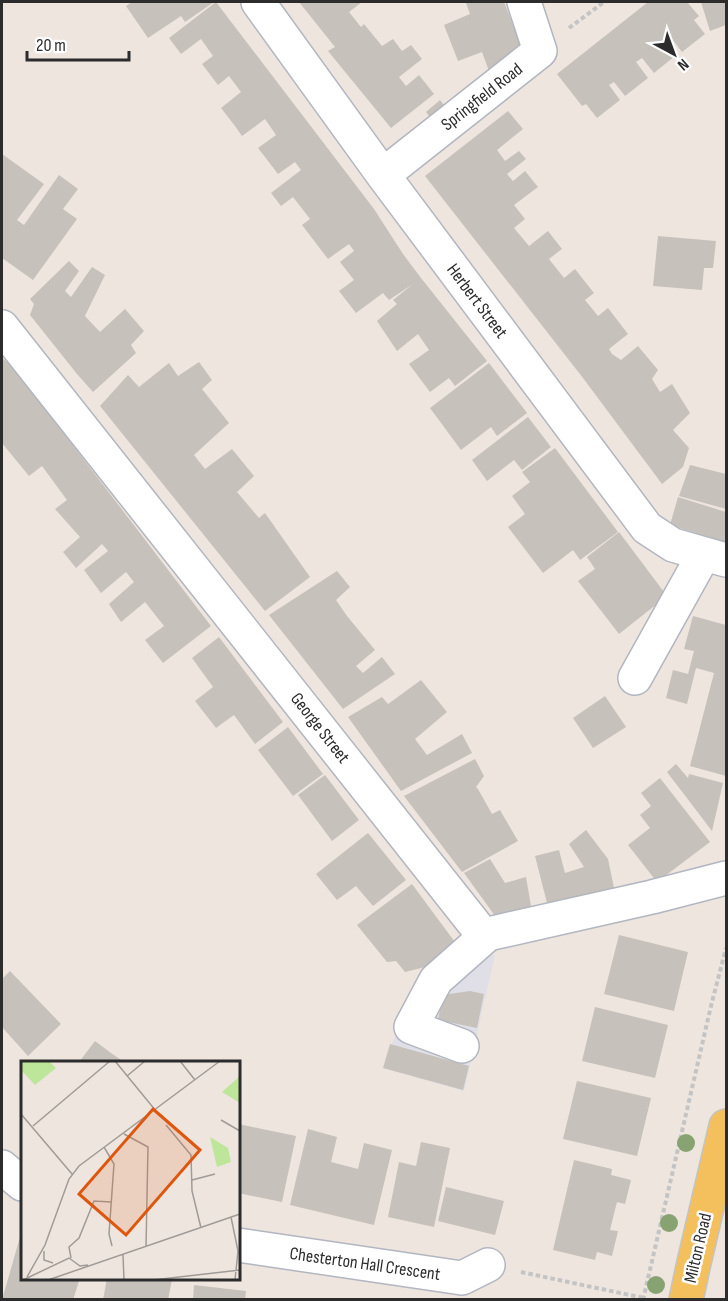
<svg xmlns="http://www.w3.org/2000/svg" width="728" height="1301" viewBox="0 0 728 1301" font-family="'Sofia Sans Condensed',sans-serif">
  <rect width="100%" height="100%" fill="#eee5de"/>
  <path fill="#e0dfe7" d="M495 955 464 1091 383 1068 417 979 441 963 467 962Z"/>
  <path fill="#c6c1ba" d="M132 2H214L185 22 181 16 148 38 126 6Z
    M216 2 374 209 403 254 421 278 487 361 455 386 449 378 430 392 409 364 429 350 418 334 397 351 377 321 397 304 393 300 413 284 389 300 383 293 356 313 339 291 354 280 340 262 354 251 349 244 328 259 302 225 310 219 293 197 281 206 271 193 301 170 295 162 278 174 258 148 276 135 265 119 242 136 235 126 221 108 241 92 229 76 218 85 202 64 213 56 201 39 181 54 169 38Z
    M299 2H362L349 12 361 27 364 24 382 46 393 39 402 51 411 45 422 59 399 77 406 86 419 75 434 94 391 128 328 51 335 47Z
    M470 2H504L525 56 489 71 482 52 458 61 444 25 470 14 466 3Z
    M648 2H687L699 16 694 20 705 34 682 52 669 35 663 40 675 56 654 73 642 58 636 62 648 78 625 96 614 82 609 85 620 100 597 118 586 104 582 106 557 74Z
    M701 2H726V25L710 31Z
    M440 100 451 114 436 125 426 112Z
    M508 111 523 129 497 150 505 161 519 151 526 159 507 174 513 181 525 171 538 187 514 205 525 219 514 228 529 246 548 231 562 249 549 259 564 278 575 269 594 293 585 300 598 316 608 308 628 334 609 349 612 354 621 360 638 346 658 370 652 379 660 392 672 384 690 413 673 430 689 448 683 467 662 484 583 378 425 176Z
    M2 154 44 184 17 220 24 225 59 175 78 189 63 209 77 219 33 280 2 258Z
    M658 236 716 241 713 268H704L702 290 653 286Z
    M69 261 79 271 65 291 71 297 92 267 105 275 85 316 100 332 125 309 144 331 131 345 136 353 93 392 77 374 30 315 34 304 30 299Z
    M2 358 13 367 211 626 163 663 145 640 164 626 145 602 121 622 109 604 134 582 126 572 101 593 84 570 108 551 102 544 76 568 63 552 80 537 55 509 67 500 42 466 29 476 2 443Z
    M199 362 212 380 202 389 229 423 194 455 205 469 232 449 254 476 237 492 259 518 265 513 310 577 265 611 100 406 128 375 139 387 169 363 178 376Z
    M489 363 527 413 497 436 491 427 461 450 430 408Z
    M528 417 551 447 522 470 514 460 487 481 472 460Z
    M555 448 618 532 580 560 573 550 543 573 508 527 525 514 512 496 530 482 522 472Z
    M690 465 726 474V509L679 496Z
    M678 497 726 512V542L670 525Z
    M619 532 667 596 619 634 578 581 595 569 587 557Z
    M337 571 350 587 336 600 347 616 375 650 356 666 363 673 382 657 395 674 343 709 269 615Z
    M693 616 726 625V776L690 766 714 673 696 668 687 704 666 698 673 670 688 674 694 651 684 649Z
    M219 637 283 722 255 744 234 715 216 728 195 701 213 687 192 658Z
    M421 680 447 712 415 739 427 755 462 734 472 753 401 791 348 717 382 697 388 704Z
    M605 696 626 727 593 748 573 718Z
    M288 727 323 774 293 796 258 750Z
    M475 759 484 776 476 787 478 789 492 814 500 810 518 841 462 872 404 796Z
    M676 764 688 778 689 774 723 783 712 831 667 772Z
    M325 775 359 820 332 841 298 795Z
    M660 778 710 842 657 882 628 845 650 828 640 815 651 806 641 793Z
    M586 830 608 859 614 888 547 903 535 856 559 850 565 873 584 867 569 844Z
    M368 833 406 880 373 906 356 886 337 900 316 874Z
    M490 859 505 883 526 877 532 912 498 920 464 873Z
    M412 884 460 949 441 963 405 972 396 961 387 962 357 925Z
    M619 935 688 952 674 1011 604 994Z
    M10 971 61 1024 28 1056 2 1027V979Z
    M470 991 484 994 477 1028 438 1020 443 995Z
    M595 1007 668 1025 655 1078 582 1061Z
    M95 1041 111 1053 124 1062H79Z
    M390 1044 469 1066 463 1090 383 1068Z
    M577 1081 651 1098 637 1156 563 1139Z
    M238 1124 296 1136 282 1202 238 1193Z
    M308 1129 337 1137 331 1162 358 1169 364 1143 392 1150 374 1225 290 1205Z
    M421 1142 450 1148 434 1227 388 1217 399 1162 416 1166Z
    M574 1160 612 1169 611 1175 631 1180 625 1204 617 1202 610 1230 618 1231 612 1256 597 1252 595 1260 553 1250Z
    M446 1187 504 1201 495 1235 438 1221Z
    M22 1230V1278H80L73 1300H2Z
    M107 1278H170L172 1279 168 1300H103Z
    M194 1285 246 1291 245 1300H193Z"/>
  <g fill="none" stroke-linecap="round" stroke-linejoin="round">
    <defs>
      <path id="minor" d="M258 2 383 175 647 528 673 545 726 560
        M383 175 540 51 524 2
        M2 327 480 931 488 934 652 897 726 878
        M635 678 704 554
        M462 1046 411 1027 436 980 488 934
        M2 1167 22 1184
        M238 1245 462 1278 488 1265"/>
      <path id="major" d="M686 1300 693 1267 726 1126"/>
    </defs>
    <use href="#minor" stroke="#b2b6c0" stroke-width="36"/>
    <use href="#major" stroke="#c4c4c4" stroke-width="36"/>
    <path stroke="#c4c4c4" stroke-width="4" stroke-dasharray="4.5 3" stroke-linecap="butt" d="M569 28 604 2
      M521 1272 644 1298
      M643 1300 711 1006 726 948"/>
    <use href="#minor" stroke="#fff" stroke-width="33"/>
    <use href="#major" stroke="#f4bf5d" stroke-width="33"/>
  </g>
  <g fill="#88a372">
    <circle cx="686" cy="1143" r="9"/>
    <circle cx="669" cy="1223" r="9"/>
    <circle cx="656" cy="1285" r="9"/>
  </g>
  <g text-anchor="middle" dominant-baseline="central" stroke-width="5" stroke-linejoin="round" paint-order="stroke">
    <g font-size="18" fill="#2c2c2c" stroke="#fff">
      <text transform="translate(482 97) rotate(-38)">Springfield Road</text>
      <text transform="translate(477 301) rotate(53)">Herbert Street</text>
      <text transform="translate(320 728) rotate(52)">George Street</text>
      <text transform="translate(698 1248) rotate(-77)">Milton Road</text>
      <text transform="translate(365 1264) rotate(8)">Chesterton Hall Crescent</text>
    </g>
  </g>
  <g transform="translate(21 1061)">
    <rect width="219" height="219" fill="#eee5de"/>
    <path d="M0 0H28L35 7 14 24 0 9ZM219 15V42L201 31ZM189 76 207 87 210 101 196 106Z" fill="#bde69a"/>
    <path fill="none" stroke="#a09b97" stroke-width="1.5" d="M94 0 135 50M159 0 174 19M106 15 124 0M0 53 51 113M200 59 219 70M145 64 170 94 171 130 180 167M12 65 89 0M103 73 127 86 125 186M83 86 93 103 88 173 91 185M171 119 194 113M210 156 217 190 214 219M23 190V199L32 202M102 194 103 219M50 197 48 186 58 177 73 140 90 141M6 216 24 184 48 118 58 105 199 0M2 219 48 197 59 205 67 204M27 219 219 153M132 219 219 209"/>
    <path fill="#df570e" fill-opacity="0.15" stroke="#df570e" stroke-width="3" d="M132 48 179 89 105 174 58 133Z"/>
    <rect width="219" height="219" fill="none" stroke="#2c2c2c" stroke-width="3"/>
  </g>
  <rect width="728" height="1301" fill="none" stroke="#2c2c2c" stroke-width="6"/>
  <g transform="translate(674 54) rotate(139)" stroke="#ffffff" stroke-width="4.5" paint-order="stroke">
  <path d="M0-4.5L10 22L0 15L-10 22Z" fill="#2c2c2c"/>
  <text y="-9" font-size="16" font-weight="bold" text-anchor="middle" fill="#2c2c2c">N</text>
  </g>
  <path d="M27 51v9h102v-9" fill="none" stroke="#2c2c2c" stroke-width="3"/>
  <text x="36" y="51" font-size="18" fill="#2c2c2c" stroke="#ffffff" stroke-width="4.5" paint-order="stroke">20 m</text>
</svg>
